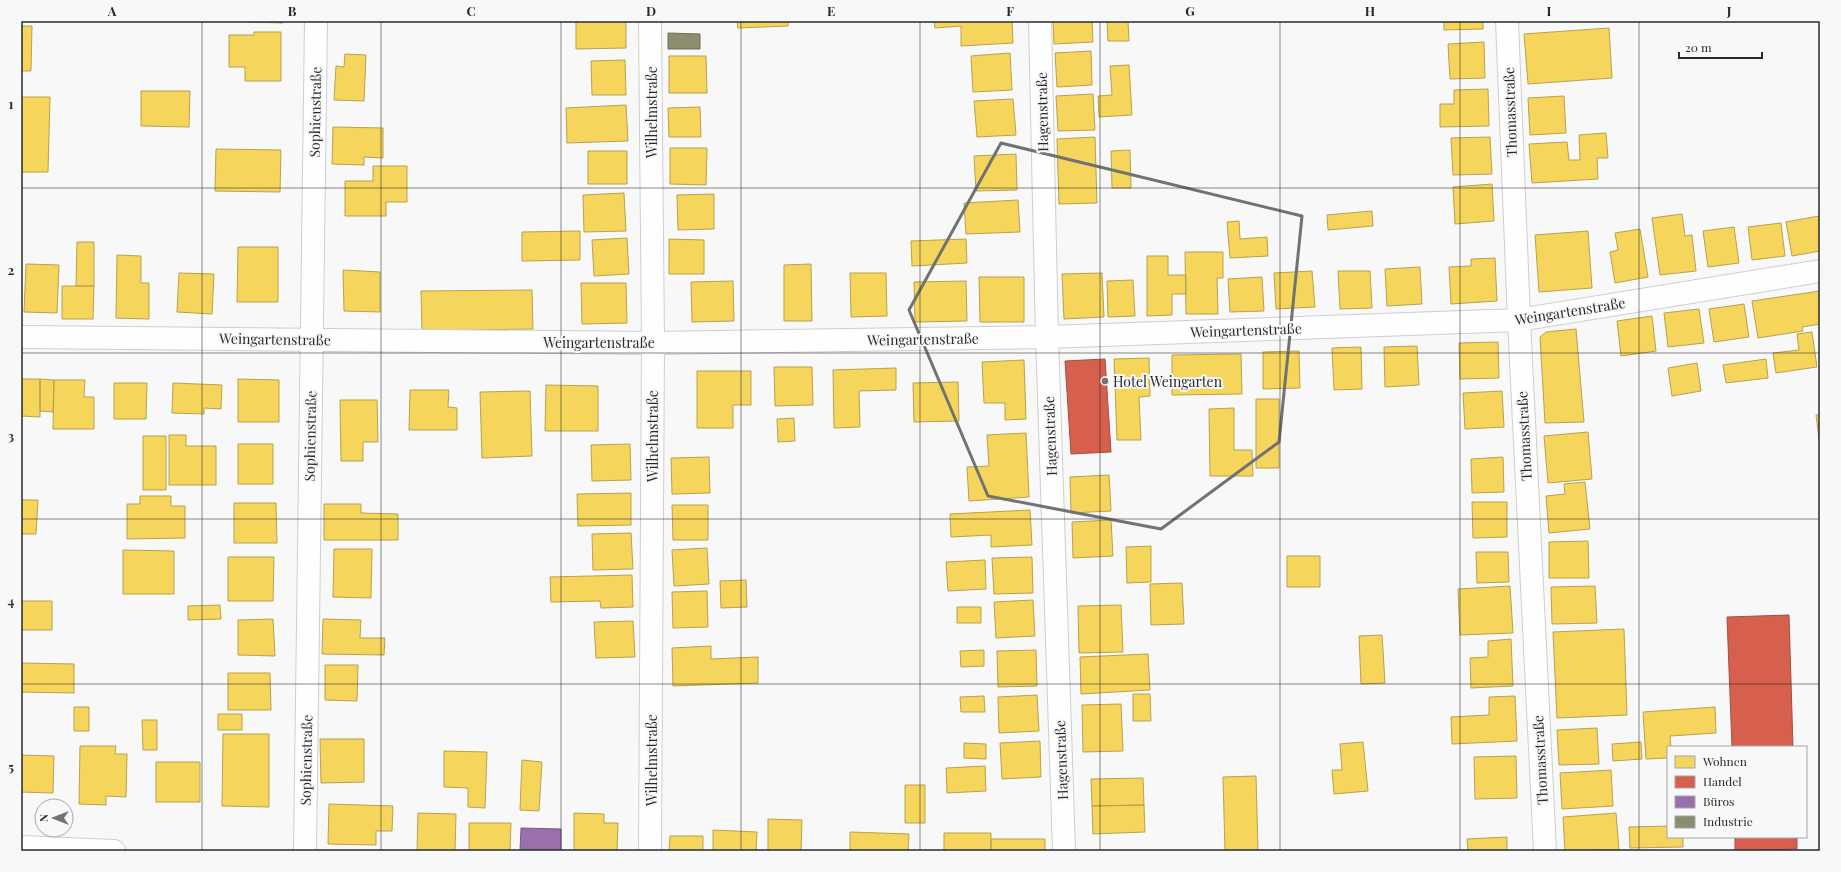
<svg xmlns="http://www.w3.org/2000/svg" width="1841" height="872" viewBox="0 0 1841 872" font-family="'Playfair Display',serif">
  <rect width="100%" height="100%" fill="#f8f8f8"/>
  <path fill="#f6d55c" stroke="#b8a24d" d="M249 21H283V23L249 22Z
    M576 21H626V48L576 49Z
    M737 21H788V26L738 28Z
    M934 21H1012L1013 43 961 46V26L935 28Z
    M1053 21H1092L1093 42 1054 44Z
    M1107 21H1128L1129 41H1108Z
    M1444 21H1483V29L1444 30Z
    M21 26H32L31 71H21Z
    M1609 28 1612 78 1528 84 1524 34Z
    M254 32H281V81H245V67H229V35H254Z
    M1484 42 1485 78 1450 79 1448 44Z
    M1091 51 1092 85 1057 87 1055 53Z
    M1010 53 1012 90 973 92 971 56Z
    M345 54 366 55 364 101 334 100 336 66 344 67Z
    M669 56H706L707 93H669Z
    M625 60 626 95H592L591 61Z
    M1129 65 1132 115 1099 117 1098 96 1112 95 1110 66Z
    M1488 89 1489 126 1440 127V104H1454V90Z
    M141 91H190L189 127 141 126Z
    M1093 94 1095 130 1058 131 1056 96Z
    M1564 96 1566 133 1530 135 1528 98Z
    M21 97H50L48 172H21Z
    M1013 99 1016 135 977 137 974 101Z
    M626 105 628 141 567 143 566 108Z
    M700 107 701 137H669L668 108Z
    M333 127 383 128V158L364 157V165L332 164Z
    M1606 133 1608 158H1597L1598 179 1532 183 1529 144 1567 142 1569 160H1580L1579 135Z
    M1095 137 1097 203 1059 204 1057 139Z
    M1490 137 1492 174 1453 175 1451 138Z
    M670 148H707L706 185 670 184Z
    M216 149 281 150 280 192 215 191Z
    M1130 150 1131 188H1112L1111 151Z
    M588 151H627V184H588Z
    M1016 154 1017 190 976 191 974 156Z
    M373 166H407V202H386V216H345V181H373Z
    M1492 184 1494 221 1455 224 1453 187Z
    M624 193 626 231 584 232 583 195Z
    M714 194V229L678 230 677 195Z
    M1018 200 1020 232 966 234 964 203Z
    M1372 211 1373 226 1328 230 1327 215Z
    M1682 214 1685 236 1692 235 1696 271 1660 275 1652 218Z
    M1819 216 1820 251 1792 256 1786 222Z
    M1239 221 1240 239 1267 237 1268 256 1230 258 1227 222Z
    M1781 223 1785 256 1752 260 1748 227Z
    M1734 227 1739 263 1708 267 1703 231Z
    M1640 229 1648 277 1615 283 1610 252 1618 250 1615 233Z
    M580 231V260L522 261V232Z
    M1588 231 1592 288 1539 292 1535 235Z
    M627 238 629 274 594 276 592 240Z
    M669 239 704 240V274H669Z
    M966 239 967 263 912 266 911 241Z
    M77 242H94V286H76Z
    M238 247H278V302H237Z
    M1185 252H1223V278H1217L1218 314H1186Z
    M117 255 141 256V283H149V319L116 318Z
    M1147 256H1168V275H1186V294H1172V315L1147 316Z
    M1495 258 1497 301 1451 304 1449 267 1471 266V259Z
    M26 264 59 265 57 313 24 312Z
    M811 264 812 321H784V265Z
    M1420 267 1422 304 1387 306 1385 269Z
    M343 270 380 272V312L344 311Z
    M1312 271 1315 307 1276 309 1274 273Z
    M1338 271H1370L1372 308 1340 309Z
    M179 273 214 274 212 314 177 312Z
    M850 273H886L887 316 851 317Z
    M1102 273 1104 317 1064 319 1062 274Z
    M979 277H1024V322H980Z
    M1262 277 1264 311 1230 312 1228 279Z
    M1133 280 1135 316 1108 317 1107 281Z
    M733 281 734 321 692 322 691 282Z
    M966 281 967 321 915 322 914 282Z
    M581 283H626L627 323 582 324Z
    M62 286H94L93 319H62Z
    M532 290 533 329 422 331 421 291Z
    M1820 291V324L1802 327 1803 331 1758 338 1752 301Z
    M1744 304 1749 337 1714 342 1709 309Z
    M1699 309 1704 343 1668 347 1664 313Z
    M1652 316 1656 351 1621 356 1617 321Z
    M1576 329 1584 422 1545 423 1540 337 1546 332Z
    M1812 332 1817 367 1776 373 1773 353 1799 350 1797 334Z
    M1498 342 1499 378 1460 379 1459 343Z
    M1417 346 1419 385 1385 387 1384 347Z
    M1361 347 1362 389 1334 390 1332 348Z
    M1299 351 1300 388 1263 389V352Z
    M1241 354 1242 394 1172 395V355Z
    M1149 358 1150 396 1139 397 1141 440H1117L1114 359Z
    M1766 359 1768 378 1726 383 1723 365Z
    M1024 360 1026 419 1005 420V403H984L982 362Z
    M1697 363 1701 391 1672 396 1668 368Z
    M774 367H812L813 405 775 406Z
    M896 368V390L859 391 860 427 834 428 833 370Z
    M697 371H751V405H733V428H697Z
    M21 379H40V417L21 416Z
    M40 379 54 380 53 412 40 411Z
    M238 379 279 380V422H238Z
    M54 380H85L84 397H94V429H53Z
    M958 382 959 421 914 422 913 383Z
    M114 383H147L146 419H114Z
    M173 383 222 385 221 409 204 408V414L172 413Z
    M546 385 598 386V431H545Z
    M410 390H449L448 407 457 408V430H409Z
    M530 391 532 456 482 458 480 392Z
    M1502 391 1504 427 1465 429 1463 393Z
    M1256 399H1279V468H1256Z
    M340 400H377L378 442H363V461H341Z
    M1234 408V450H1252L1253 476H1210L1209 409Z
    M1816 415H1820V446Z
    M794 418 795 441 778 442 777 419Z
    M1588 432 1592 479 1548 483 1544 436Z
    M1026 433 1029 497 969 501 967 467 989 466 987 435Z
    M169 435H186V446H216V485H169Z
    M143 436H166V490H143Z
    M238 444H273V484H238Z
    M630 444 631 480 592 481 591 445Z
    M709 457 710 493 672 494 671 458Z
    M1503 457 1504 492 1472 493 1471 459Z
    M1109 475 1111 511 1071 513 1070 477Z
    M1585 482 1590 529 1549 533 1546 496 1565 494 1564 484Z
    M631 493V525L578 526 577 494Z
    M140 496H171V506H185V538L127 539V504H140Z
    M21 500H38L36 534H21Z
    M1472 502H1507V537L1473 538Z
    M234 503H276L277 543H234Z
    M324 504H361V513L398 514V540H324Z
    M672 505H708V540H673Z
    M1030 510 1032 545 991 547V535L951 537 950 514Z
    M1111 520 1113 556 1073 558 1072 522Z
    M631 533 633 569 593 570 592 534Z
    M1588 541 1589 578H1549V542Z
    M1151 546V582L1127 583 1126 547Z
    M707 548 709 584 674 586 672 550Z
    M334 549H372L371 598 333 597Z
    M123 550 174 551V594H123Z
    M1476 552H1508L1509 582 1477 583Z
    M1287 556H1320V587H1287Z
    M228 557H274L273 601H228Z
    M1032 557 1033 593 994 594 992 558Z
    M985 560 986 589 948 591 946 562Z
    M632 575 633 607 601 608 600 601 551 602 550 577Z
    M746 580 747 607 721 608 720 581Z
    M1182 583 1184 624 1151 625 1150 584Z
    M1510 586 1513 633 1460 635 1458 589Z
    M1595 586 1597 623 1552 624 1551 587Z
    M707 591 708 627 673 628 672 592Z
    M1033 600 1035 636 996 638 994 602Z
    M21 601H52V630H21Z
    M220 605 221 619 188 620V606Z
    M1121 605 1123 652 1079 653 1078 606Z
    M957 607H981V623H957Z
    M273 619 275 656 238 655V620Z
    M323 619 361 620 360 638H385L384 655 322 654Z
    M633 621 635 657 596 658 594 622Z
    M1624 629 1627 715 1557 718 1553 632Z
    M1382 635 1385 683 1361 684 1359 636Z
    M1511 639 1513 686 1471 688 1470 658 1488 657V641Z
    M711 646V659L758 657V683L673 686 672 648Z
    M984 650V666L961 667 960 651Z
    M1036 650 1037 686 998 687 997 651Z
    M1148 654 1150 690 1081 694 1080 657Z
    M21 663 74 664V693L21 692Z
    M325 665H358L357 701 325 700Z
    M228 673H270L271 710H228Z
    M1133 694H1150L1151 721H1133Z
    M1037 695 1039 731 999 733 998 697Z
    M984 696 985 712H961L960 697Z
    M1515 696 1517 741 1452 744 1451 717 1489 715V697Z
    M1121 704 1123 751 1083 752 1082 705Z
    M74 707H89V731H74Z
    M1715 707 1716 733 1670 736 1671 747H1668V758L1646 759 1643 712Z
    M218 714H242V730H218Z
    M142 720H157V750H143Z
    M1597 728 1599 764 1559 765 1557 730Z
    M223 734H269V807L222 806Z
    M320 739H364V782L321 783Z
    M1040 741 1041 777 1002 779 1000 743Z
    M1363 742 1368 791 1334 794 1332 770H1342L1340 744Z
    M1641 742 1642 759 1613 761 1612 744Z
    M964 743 986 744V759L964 758Z
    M80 746H116L115 754H127L126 797 106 796V805L79 804Z
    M444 751 487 752 485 808 468 807V788L444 787Z
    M21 755 54 756 53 793 21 792Z
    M1516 756 1517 798 1475 799 1474 757Z
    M522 760 542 762 539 811 520 810Z
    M156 762H200V802H156Z
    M985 766 986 791 947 793 946 768Z
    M1611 770 1613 806 1562 809 1560 773Z
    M1256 776 1258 851H1225L1223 777Z
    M1143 778 1144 805 1092 806 1091 779Z
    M905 785H925V823H905Z
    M329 804 393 806 392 831H376V845L328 844Z
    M1144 805 1145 832 1093 834 1092 806Z
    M418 813 456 814 455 851H417Z
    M574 813 604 814V823H618L617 851H574Z
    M1616 813 1619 850 1565 851 1563 817Z
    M768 819 802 820 801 851H768Z
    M469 823H511L510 851H469Z
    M1668 826V837H1683V847L1630 848 1629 827Z
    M713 830 757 832 756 851H713Z
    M850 832 909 834 908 851H850Z
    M944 833H991V851H944Z
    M670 836H703V851H669Z
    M1507 837V851H1468L1467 839Z
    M991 839H1045V851H991Z"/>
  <path fill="#d6604d" stroke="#a25042" d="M1105 359 1111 452 1071 454 1065 361Z
    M1789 615 1793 747H1732L1727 617Z
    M1735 837H1797V849L1735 851Z"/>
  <path fill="#9970ab" stroke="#775b84" d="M521 828 561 829V851H520Z"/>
  <path fill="#8c8c6e" stroke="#6e6f5a" d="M668 33 700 34V49H668Z"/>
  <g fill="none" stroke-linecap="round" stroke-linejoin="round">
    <defs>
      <path id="street" d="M650 21 653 343 650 851
        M1040 21 1047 337 1064 851
        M1507 21 1519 320 1545 851
        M21 337 653 343 1047 337 1519 320 1820 271
        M21 847 114 851
        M305 851 316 21"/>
    </defs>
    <use href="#street" stroke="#cecece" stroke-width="24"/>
    <path stroke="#dedfdf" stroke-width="2.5" stroke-dasharray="3 2" stroke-linecap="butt" d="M1816 851 1820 849"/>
    <use href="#street" stroke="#fefefe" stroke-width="22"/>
  </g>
  <path fill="none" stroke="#717272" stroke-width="3" stroke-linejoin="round" d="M1001 143 1302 216 1279 442 1161 529 988 496 909 310Z"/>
  <path fill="none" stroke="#292a2a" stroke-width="1" stroke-opacity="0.55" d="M202 21V851M381 21V851M561 21V851M741 21V851M920 21V851M1100 21V851M1280 21V851M1460 21V851M1639 21V851M21 188H1820M21 353H1820M21 519H1820M21 684H1820"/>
  <circle fill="#717272" stroke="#f7f8f9" stroke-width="1.5" cx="1105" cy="381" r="4"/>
  <g text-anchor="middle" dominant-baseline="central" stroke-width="4" stroke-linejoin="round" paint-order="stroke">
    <g font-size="14" fill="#292a2a" stroke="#f7f8f9">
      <text transform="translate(315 112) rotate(-89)">Sophienstraße</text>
      <text transform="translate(651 112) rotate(-90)">Wilhelmstraße</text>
      <text transform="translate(1042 112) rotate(-91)">Hagenstraße</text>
      <text transform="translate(1510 112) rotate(-92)">Thomasstraße</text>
      <text transform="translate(1570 311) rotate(-9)">Weingartenstraße</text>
      <text transform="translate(1246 330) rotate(-2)">Weingartenstraße</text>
      <text transform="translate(275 339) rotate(1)">Weingartenstraße</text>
      <text transform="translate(923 339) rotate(-1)">Weingartenstraße</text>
      <text x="599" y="342">Weingartenstraße</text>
      <text transform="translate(310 436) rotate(-89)">Sophienstraße</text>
      <text transform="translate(652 436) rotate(-90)">Wilhelmstraße</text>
      <text transform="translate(1050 436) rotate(-92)">Hagenstraße</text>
      <text transform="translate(1524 436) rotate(-93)">Thomasstraße</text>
      <text transform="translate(306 760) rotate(-89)">Sophienstraße</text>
      <text transform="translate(651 760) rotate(-90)">Wilhelmstraße</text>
      <text transform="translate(1061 760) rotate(-92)">Hagenstraße</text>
      <text transform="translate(1540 760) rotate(-93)">Thomasstraße</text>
    </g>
    <g font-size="14" fill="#292a2a" stroke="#f7f8f9" text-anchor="start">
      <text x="1113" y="381">Hotel Weingarten</text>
    </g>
  </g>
  <rect width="1841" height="872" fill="none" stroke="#f7f8f9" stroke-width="44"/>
  <rect x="1667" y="746" width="140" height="92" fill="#f7f8f9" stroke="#a5a6a6"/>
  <rect x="1675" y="756" width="20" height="12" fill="#f6d55c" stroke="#a5a6a6"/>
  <text x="1703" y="766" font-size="12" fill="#292a2a">Wohnen</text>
  <rect x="1675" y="776" width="20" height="12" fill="#d6604d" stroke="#a5a6a6"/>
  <text x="1703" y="786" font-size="12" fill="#292a2a">Handel</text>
  <rect x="1675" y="796" width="20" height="12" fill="#9970ab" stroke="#a5a6a6"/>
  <text x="1703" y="806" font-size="12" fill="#292a2a">Büros</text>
  <rect x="1675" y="816" width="20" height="12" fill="#8c8c6e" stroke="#a5a6a6"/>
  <text x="1703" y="826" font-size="12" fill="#292a2a">Industrie</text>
  <g transform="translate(54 818) rotate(270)"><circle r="19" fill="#f7f8f9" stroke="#a5a6a6"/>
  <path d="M0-3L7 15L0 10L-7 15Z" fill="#717272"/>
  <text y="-6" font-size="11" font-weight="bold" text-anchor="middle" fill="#292a2a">N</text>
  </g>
  <path d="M1679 52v6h83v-6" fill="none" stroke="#292a2a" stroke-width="2"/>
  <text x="1685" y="52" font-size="12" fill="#292a2a" stroke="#f7f8f9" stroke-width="3" paint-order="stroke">20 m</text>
  <rect x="22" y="22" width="1797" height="828" fill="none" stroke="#292a2a" stroke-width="1.5"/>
  <g font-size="13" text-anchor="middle" font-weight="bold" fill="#292a2a">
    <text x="112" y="16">A</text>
    <text x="292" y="16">B</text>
    <text x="471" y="16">C</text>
    <text x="651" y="16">D</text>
    <text x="831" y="16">E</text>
    <text x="1010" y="16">F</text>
    <text x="1190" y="16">G</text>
    <text x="1370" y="16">H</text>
    <text x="1549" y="16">I</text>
    <text x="1729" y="16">J</text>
    <text x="11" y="109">1</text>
    <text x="11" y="275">2</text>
    <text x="11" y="441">3</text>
    <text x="11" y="606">4</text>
    <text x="11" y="772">5</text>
  </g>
</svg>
